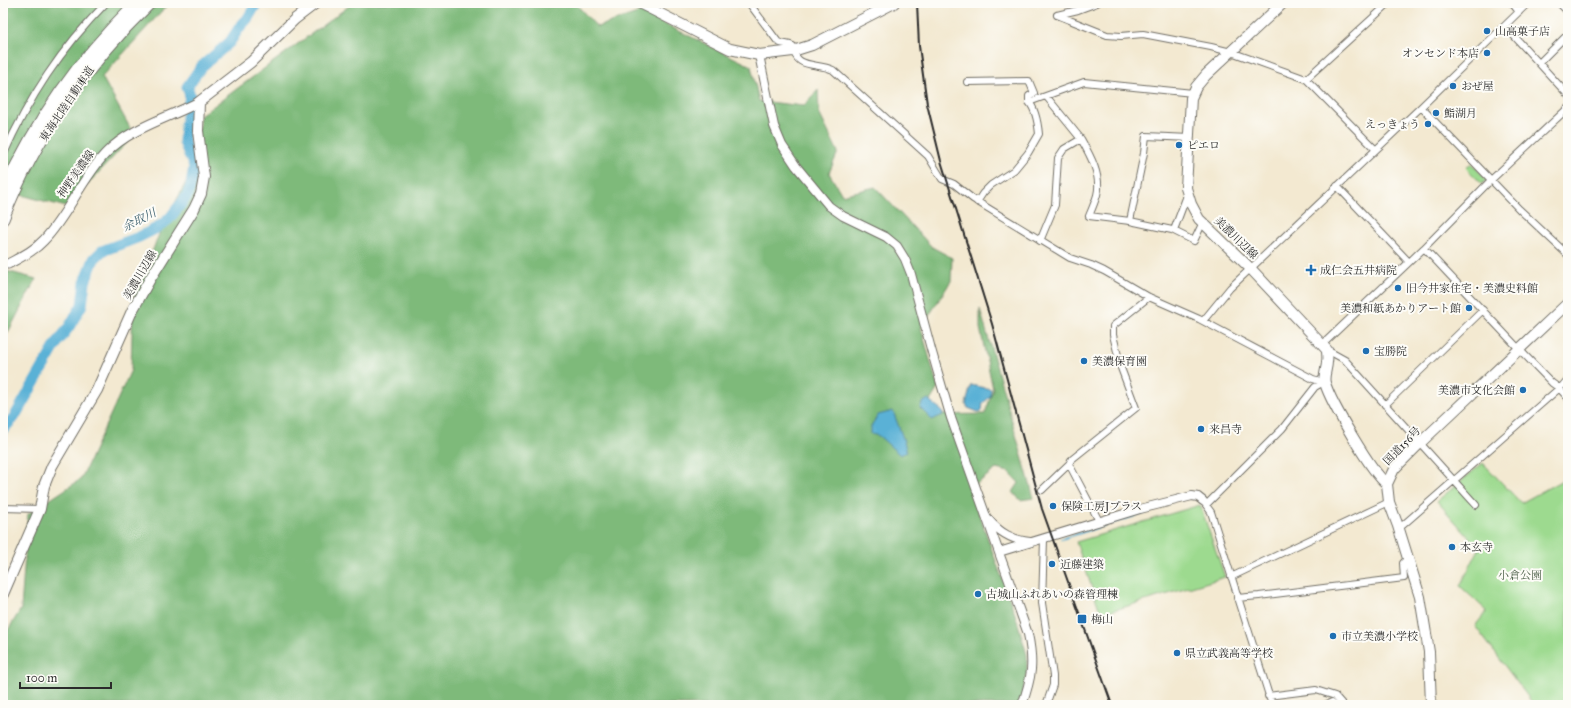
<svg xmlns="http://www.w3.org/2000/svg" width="1571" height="708" viewBox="0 0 1571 708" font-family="'IM FELL Great Primer','Noto Serif JP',serif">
  <rect width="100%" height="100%" fill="#fdfcf7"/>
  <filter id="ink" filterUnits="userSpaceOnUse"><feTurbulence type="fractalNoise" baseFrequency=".025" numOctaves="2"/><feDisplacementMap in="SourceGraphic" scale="8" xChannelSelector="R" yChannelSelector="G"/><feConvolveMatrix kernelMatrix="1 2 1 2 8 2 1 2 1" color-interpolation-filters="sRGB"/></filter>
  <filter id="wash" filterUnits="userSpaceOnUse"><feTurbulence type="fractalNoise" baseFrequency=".012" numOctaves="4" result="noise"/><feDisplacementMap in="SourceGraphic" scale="16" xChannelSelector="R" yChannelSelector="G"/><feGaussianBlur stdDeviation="0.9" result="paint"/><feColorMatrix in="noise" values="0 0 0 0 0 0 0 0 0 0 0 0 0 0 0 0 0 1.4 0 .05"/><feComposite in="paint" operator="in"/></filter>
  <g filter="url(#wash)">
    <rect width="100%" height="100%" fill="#f3e9d1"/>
    <path fill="#9dda8f" stroke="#64825d" d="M1471 163 1487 180 1482 184 1466 168Z
      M1483 463 1521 503 1568 477V705H1534L1475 626 1487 611 1460 586 1479 549 1437 501Z
      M1200 505 1225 577 1101 614 1076 542Z"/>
    <path fill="#7eba7a" stroke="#547252" d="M3 3H169L102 77 134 135 66 207 3 190Z
      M353 3H575L597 27 640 12 751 66 759 101 804 106 818 90 819 113 838 152 829 173 842 195 875 187 932 247 952 258 951 281 921 328 938 388 927 406 933 415 985 414 993 389 980 328V309L1034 498 1020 500 1013 492 1019 483 1009 472 996 469 970 489 1016 617 1027 655V675L1019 705H3V638L21 609 28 514 81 479 131 370 133 299 160 232 196 163 200 116Z
      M3 270 36 279 3 342Z"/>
    <path fill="#5ab1d6" stroke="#426e80" d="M971 385 991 389 990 397 983 403 982 411 978 412 968 408 966 404Z
      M928 399 942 411 943 415 932 420 920 408 922 403Z
      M893 411 903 438 907 452 900 455 879 436 871 434V426L878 415Z"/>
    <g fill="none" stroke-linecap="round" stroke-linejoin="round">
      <path stroke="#5ab1d6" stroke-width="2" d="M1061 539 1144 513"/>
      <path stroke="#5ab1d6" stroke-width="11" d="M3 430 15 416 57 343 69 327 82 305 85 282 94 259 102 251 139 237 157 228 169 219 187 196 191 185 194 167 184 142 185 127 190 95 187 87 201 67 230 42 239 28 248 18 257 3"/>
    </g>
  </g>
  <g filter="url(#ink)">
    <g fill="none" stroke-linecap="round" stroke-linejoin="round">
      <defs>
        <path id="minor" d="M749 3 778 42C784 45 788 43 793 46 795 70 816 62 833 70L928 156 942 179 954 184 973 199 1070 258 1091 265 1104 271 1149 297 1199 319 1313 379 1324 382
          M1512 3 1519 12
          M1559 3 1568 12
          M1057 15 1107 35 1121 36 1143 34 1211 47 1231 52 1306 79 1375 149
          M1057 15 1078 10 1097 3
          M1505 26 1568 95
          M1539 63 1568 34
          M1306 79 1389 3
          M967 82 1029 81 1034 93 1029 96V102L1084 82 1193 93
          M1421 107 1519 209 1568 255
          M1081 139C1090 155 1102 176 1097 195 1095 202 1092 209 1089 216L1130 221 1172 230 1194 241 1203 222
          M3 156C29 97 61 49 106 3
          M1337 186 1409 262
          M977 202 983 193 991 185 1014 170 1028 153 1039 134C1038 124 1036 110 1029 102
          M1130 221 1144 153 1146 136 1190 138
          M1174 230 1186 198 1189 196
          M1040 241 1055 205 1058 158 1064 149 1081 139 1046 96
          M1424 248 1519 349 1552 383 1559 388 1568 398
          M1203 321 1230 288 1421 107 1528 3
          M1323 344 1424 248 1491 180 1568 108
          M1327 350 1345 360 1476 505
          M1385 405 1483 310
          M1042 490 1069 464
          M1203 501 1211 512 1272 705
          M1206 505 1282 429 1315 387 1324 382
          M3 508 40 509
          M1099 521 1069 464 1071 460 1136 408 1121 368 1113 335V326L1149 297
          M1398 526 1403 525 1563 385 1568 379
          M1044 539 1042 603 1053 676V685L1046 705
          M1231 577 1389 502
          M1237 598 1259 596 1404 578 1403 563 1408 558
          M1268 696 1316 690 1335 696 1343 705
          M1325 705 1332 702 1335 705"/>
        <path id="tertiary" d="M759 55 774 126 782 145 796 166 829 206 843 216 886 237 897 246 905 259 911 274 931 349 951 418 1028 634C1034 663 1032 677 1022 705
          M989 520C1000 533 1012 540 1030 542
          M999 552 1140 509 1192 496 1198 497 1203 501"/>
        <path id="secondary" d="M8 264C21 257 34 251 44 240 68 215 81 179 106 153 130 128 168 118 199 102"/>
        <path id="primary" d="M639 3 730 49 759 55 793 51 812 45 894 3
          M1283 3 1206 75 1196 87 1191 98 1186 188 1191 204 1199 219 1251 269 1327 350C1327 354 1328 358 1327 362 1327 369 1323 376 1325 383 1331 403 1372 473 1387 484
          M3 594 40 509 44 486 52 466 97 390 132 311 150 279 194 209 201 194 204 177 198 131 199 102 251 62 295 19 316 3"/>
        <path id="trunk" d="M1431 705 1429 652 1420 597 1398 526 1389 502 1387 484 1394 469 1419 444 1568 303"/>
        <path id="motorway" d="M3 193C37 118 78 61 136 3
          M3 219C34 138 88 63 150 3"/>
      </defs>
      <use href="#minor" stroke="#716e65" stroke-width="8"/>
      <use href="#tertiary" stroke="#716e65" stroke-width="10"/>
      <use href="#secondary" stroke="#716e65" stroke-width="11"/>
      <use href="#primary" stroke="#716e65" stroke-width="12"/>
      <use href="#trunk" stroke="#716e65" stroke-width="12"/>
      <use href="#motorway" stroke="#716e65" stroke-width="13"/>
      <use href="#minor" stroke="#fff" stroke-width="6"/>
      <use href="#tertiary" stroke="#fff" stroke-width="8"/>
      <use href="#secondary" stroke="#fff" stroke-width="9"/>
      <use href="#primary" stroke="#fff" stroke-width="10"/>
      <use href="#trunk" stroke="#fff" stroke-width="10"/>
      <use href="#motorway" stroke="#fff" stroke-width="11"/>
      <path stroke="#2b2b2b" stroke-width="2" d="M917 3 919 46 927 104 941 161 992 324 1042 509 1112 705"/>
    </g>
  </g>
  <g fill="#1f6fb2" stroke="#fdfcf7" stroke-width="1.5">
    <circle cx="1487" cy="31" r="4"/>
    <circle cx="1487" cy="53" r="4"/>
    <circle cx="1453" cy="86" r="4"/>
    <circle cx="1436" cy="113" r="4"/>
    <circle cx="1428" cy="124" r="4"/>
    <circle cx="1179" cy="145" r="4"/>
    <path d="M1309 264h4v4h4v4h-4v4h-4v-4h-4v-4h4z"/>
    <circle cx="1398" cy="288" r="4"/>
    <circle cx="1469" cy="308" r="4"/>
    <circle cx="1366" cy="351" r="4"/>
    <circle cx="1084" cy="361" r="4"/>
    <circle cx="1523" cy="390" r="4"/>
    <circle cx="1201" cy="429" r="4"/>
    <circle cx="1053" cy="506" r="4"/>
    <circle cx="1452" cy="547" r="4"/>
    <circle cx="1052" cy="564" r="4"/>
    <circle cx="978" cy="594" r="4"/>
    <rect x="1077" y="614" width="10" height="10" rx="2"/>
    <circle cx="1333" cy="636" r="4"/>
    <circle cx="1177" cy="653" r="4"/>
  </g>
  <g text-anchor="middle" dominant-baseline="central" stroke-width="4" stroke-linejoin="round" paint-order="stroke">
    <g font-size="11" fill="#2b2b2b" stroke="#fdfcf7" text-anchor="start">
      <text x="1495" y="31">山高菓子店</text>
      <text x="1479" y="53" text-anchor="end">オンセンド本店</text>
      <text x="1461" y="86">おぜ屋</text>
      <text x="1444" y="113">鮨湖月</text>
      <text x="1420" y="124" text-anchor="end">えっきょう</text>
      <text x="1187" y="145">ピエロ</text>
      <text x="1320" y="270">成仁会五井病院</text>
      <text x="1406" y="288">旧今井家住宅・美濃史料館</text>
      <text x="1461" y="308" text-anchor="end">美濃和紙あかりアート館</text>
      <text x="1374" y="351">宝勝院</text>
      <text x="1092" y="361">美濃保育園</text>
      <text x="1515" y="390" text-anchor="end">美濃市文化会館</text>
      <text x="1209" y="429">来昌寺</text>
      <text x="1061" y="506">保険工房Jプラス</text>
      <text x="1460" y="547">本玄寺</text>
      <text x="1060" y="564">近藤建築</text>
      <text x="986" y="594">古城山ふれあいの森管理棟</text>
      <text x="1091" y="619">梅山</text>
      <text x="1341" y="636">市立美濃小学校</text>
      <text x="1185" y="653">県立武義高等学校</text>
    </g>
    <g font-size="11" fill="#2b2b2b" stroke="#fdfcf7">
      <text transform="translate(67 104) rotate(-56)">東海北陸自動車道</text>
      <text transform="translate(76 174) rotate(-55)">神野美濃線</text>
      <text transform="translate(1236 238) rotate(44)">美濃川辺線</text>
      <text transform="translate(140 275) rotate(-60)">美濃川辺線</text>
      <text transform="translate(1402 446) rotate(-46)">国道156号</text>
    </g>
    <g font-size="11" fill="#4d6049" stroke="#fdfcf7">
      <text x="1520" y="575">小倉公園</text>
    </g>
    <g font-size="12" font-style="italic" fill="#3e616f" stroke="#fdfcf7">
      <text transform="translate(139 220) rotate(-27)">余取川</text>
    </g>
  </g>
  <rect width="1571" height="708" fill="none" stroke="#fdfcf7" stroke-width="16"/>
  <path d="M20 682v6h91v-6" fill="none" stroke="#2b2b2b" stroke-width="2"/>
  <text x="26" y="682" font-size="12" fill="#2b2b2b" stroke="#fdfcf7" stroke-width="3" paint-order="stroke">100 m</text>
</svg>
